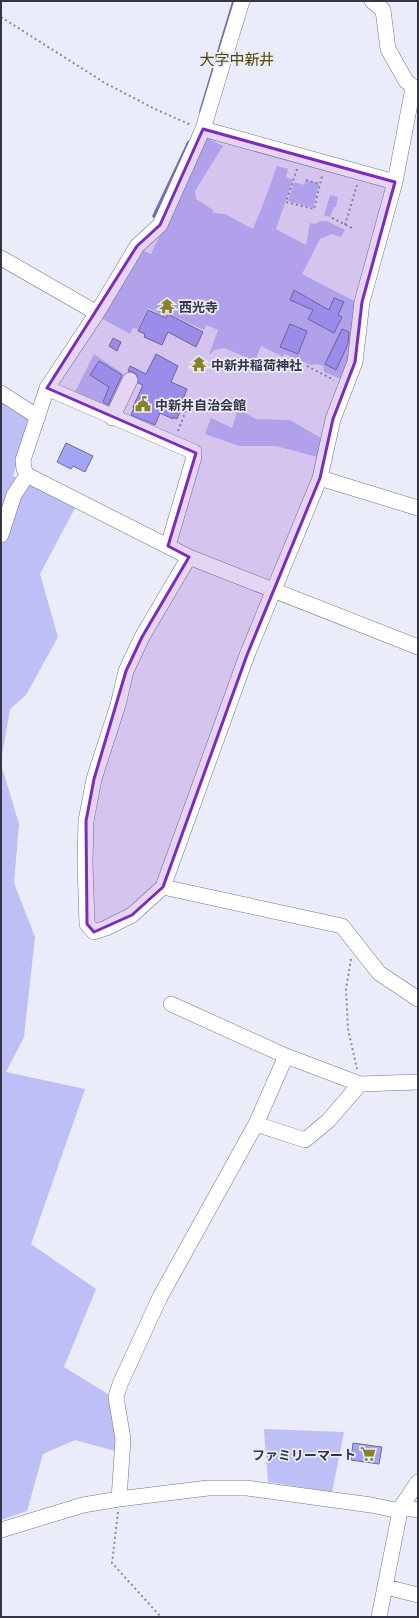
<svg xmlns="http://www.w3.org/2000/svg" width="419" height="1618" viewBox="0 0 419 1618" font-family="'Playfair Display','Noto Sans JP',serif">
  <rect width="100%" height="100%" fill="#ebecfa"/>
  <path fill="#bdbff6" d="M212 135 211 140 223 146 195 191 196 199 213 210V213L225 214 253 229 264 202 277 166 288 169 286 177 293 180 276 229 306 245 310 223 315 224 321 221H327L345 230 341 237 332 234 320 239 302 274 358 303 352 361 343 380 324 372 323 366 317 364 311 365 284 354 283 357 261 346 255 361 224 348 215 350 209 355 218 330 206 325 204 330 167 313 166 317 148 308 138 329 133 328 130 334 101 318 142 250 151 254 205 139Z
    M306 180 319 184 313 208 288 201 294 182 304 185Z
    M330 195 338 197 336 207H334L330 217 324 215Z
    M94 354 122 373 126 379 111 412 73 396Z
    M1 401 29 418 13 476 75 508 40 574 58 637 26 695 10 709 1 761Z
    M238 409 256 419 290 420 323 439 321 458 276 446H239L205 434 211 418 232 428Z
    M1 764 19 824 14 883 35 937 24 1037 6 1072 85 1089 31 1244 96 1289 64 1367 111 1396 119 1452 75 1440 43 1454 27 1511 1 1520Z
    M264 1429 344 1432 332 1492 268 1482Z"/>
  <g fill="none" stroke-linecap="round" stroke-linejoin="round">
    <path stroke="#7171ad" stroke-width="3.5" d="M201 111 234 1
      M154 216 189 142"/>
  </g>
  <path fill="#a3a4f6" stroke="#6d6e8e" d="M294 290 329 310 334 298 344 302 338 315 342 317 334 333 308 319 313 310 290 300Z
    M148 310 166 318 168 314 203 332 196 347 168 332 162 345 144 337 145 334 138 331Z
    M290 324 307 331 298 354 280 347Z
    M342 329 349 332 348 344 336 370 325 364Z
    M113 338 121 342 117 351 109 346Z
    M156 354 178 366 171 382 187 389 181 404 183 405 177 419 173 417V419L160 413 155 425 131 415 134 408 133 407 143 385 138 383 137 375 133 372 128 371 130 366 146 374Z
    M99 361 122 375 108 405 103 402 109 387 90 375Z
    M66 443 93 456 85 472 73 466 71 469 57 462Z
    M353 1443 382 1447 379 1464 351 1460Z"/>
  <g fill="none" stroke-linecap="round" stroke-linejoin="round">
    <defs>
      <path id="minor" d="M242 1 203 129 160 225 137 246 97 313 47 388 23 460 24 469 27 475 189 557 418 647
        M372 1 383 10 388 49 406 81 418 91
        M413 88 395 182 362 302 355 362 333 419 320 478 247 655 163 887 342 926 379 973 418 999
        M203 129 395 182
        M1 258 97 313
        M47 388 194 452V457L168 546
        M1 393 38 417
        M112 418 130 380
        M320 478 418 508
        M1 535 14 495 27 475
        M163 887 132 915 106 928 94 932 87 924 85 863 86 821 94 779 118 705 126 671 142 637 189 557
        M171 1004 286 1056 360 1084 418 1082
        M256 1124 305 1140 328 1121 360 1084
        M119 1499 123 1439 116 1397 120 1384 160 1297 256 1124 286 1056
        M401 1507 418 1510
        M1 1530 83 1505 119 1499 208 1488H247L371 1505 400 1511
        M386 1587 418 1595
        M379 1617 400 1511 401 1507 418 1482"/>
    </defs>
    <use href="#minor" stroke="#727494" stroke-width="16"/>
    <path stroke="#8a8b99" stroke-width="2" stroke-dasharray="2 3" stroke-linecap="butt" d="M1 17 105 83 155 109 191 125
      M297 169 286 202 314 209 322 176
      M306 180 320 184
      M332 218 354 229
      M345 225 357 185
      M307 366 334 380
      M178 431 189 402
      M351 959 346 989 348 1029 357 1069
      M118 1512 112 1563 161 1617"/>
    <use href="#minor" stroke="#fff" stroke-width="15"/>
  </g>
  <path fill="#7b2cbf" fill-opacity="0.2" stroke="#7b2cbf" stroke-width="3" stroke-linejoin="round" d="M203 129 395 182 362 302 355 362 333 419 320 478 247 655 163 887 132 915 94 932 87 924 86 821 94 779 126 671 142 637 189 557 168 546 196 453 47 388 137 246 160 225Z"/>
  <defs>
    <symbol id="temple-bare" viewBox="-9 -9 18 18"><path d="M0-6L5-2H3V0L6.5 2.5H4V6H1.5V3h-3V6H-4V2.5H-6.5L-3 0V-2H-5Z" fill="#8a8028" stroke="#ebecfa" stroke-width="2.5" paint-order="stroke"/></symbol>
    <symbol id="civic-bare" viewBox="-9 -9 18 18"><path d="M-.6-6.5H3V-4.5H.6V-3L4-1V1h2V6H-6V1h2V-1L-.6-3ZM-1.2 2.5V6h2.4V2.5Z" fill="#8a8028" stroke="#ebecfa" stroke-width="2.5" paint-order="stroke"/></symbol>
    <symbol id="supermarket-bare" viewBox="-9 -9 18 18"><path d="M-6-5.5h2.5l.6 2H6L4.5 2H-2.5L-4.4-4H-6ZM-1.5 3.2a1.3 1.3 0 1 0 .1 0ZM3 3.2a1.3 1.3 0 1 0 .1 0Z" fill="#8a8028" stroke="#ebecfa" stroke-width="2.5" paint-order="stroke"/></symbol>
  </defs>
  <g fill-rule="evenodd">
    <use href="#temple-bare" x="156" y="295" width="22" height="22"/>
    <use href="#temple-bare" x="188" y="353" width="22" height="22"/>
    <use href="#civic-bare" x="132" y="393" width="22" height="22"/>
    <use href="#supermarket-bare" x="357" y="1443" width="22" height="22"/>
  </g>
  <g text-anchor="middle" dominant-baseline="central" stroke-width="3.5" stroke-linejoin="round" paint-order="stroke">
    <g font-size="13" font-weight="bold" fill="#343543" stroke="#ebecfa" text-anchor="start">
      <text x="179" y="306">西光寺</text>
      <text x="211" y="364">中新井稲荷神社</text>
      <text x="155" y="404">中新井自治会館</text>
      <text x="356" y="1454" text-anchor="end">ファミリーマート</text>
    </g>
    <g font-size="15" fill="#4e4705" stroke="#ebecfa">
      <text x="237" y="59">大字中新井</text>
    </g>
  </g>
  <rect width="419" height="1618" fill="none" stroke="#343543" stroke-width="4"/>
</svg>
